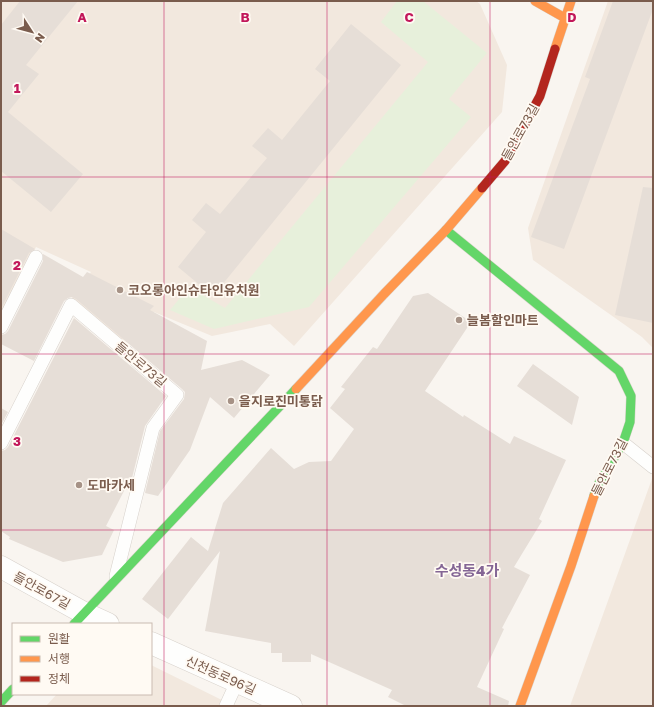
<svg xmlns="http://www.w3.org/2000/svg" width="654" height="707" viewBox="0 0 654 707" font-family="'Golos Text','Noto Sans KR',sans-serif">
  <rect width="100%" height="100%" fill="#f9f5f0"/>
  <path fill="#f2e8de" d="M1 1H476L480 4 507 65 502 112 294 346 270 324 212 336 154 312 125 345 71 299 91 272 36 247 1 317Z
    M608 1H653V348L642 337 533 260 528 228Z
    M653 476V706H570Z
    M151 665 234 706H46L57 694H151Z"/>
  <path fill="#e7f0db" d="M397 1H423L487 53 449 99 471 117 309 307 214 329 170 310 189 287 225 308 428 62 381 22Z"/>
  <path fill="#e6ded7" d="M20 1H78L26 65 39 74 8 112 83 174 51 212 1 171V25Z
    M613 1H653V9L564 249 531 237 590 79 585 77Z
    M351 24 401 65 213 296 178 267 206 232 192 220 206 203 220 214 267 158 252 146 268 128 282 140 330 81 315 69Z
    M643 187 653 188V323L615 315Z
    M1 229 35 249 29 253 1 309Z
    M43 254 83 277 87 272 154 306 150 310 207 341 201 370 242 360 270 375 234 418 210 397 190 450 158 496 145 493 160 431 184 399 185 392 182 389 76 299 72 297 68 298 64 301 34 361 1 344V335L5 334 8 331 43 261Z
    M428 293 471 322 425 391 463 417 464 415 510 444 514 436 566 460 539 519 542 521 514 567 530 575 502 628 504 629 477 687 509 701 508 706H406L388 697 392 690 311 654V662H282V653H271V643L205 631 220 551 168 619 142 599 191 537 208 551 223 503 271 448 294 469 309 462 331 461 354 429 330 408 345 389 341 387 373 347 377 349 413 296Z
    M74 318 166 396 145 426 129 490 125 489 106 526 114 530 102 555 63 562 9 539 10 537 1 531V451L5 450 8 447Z
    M533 364 579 397 572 425 517 386Z
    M1 408 8 412 1 425Z"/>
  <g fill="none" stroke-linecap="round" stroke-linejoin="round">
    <defs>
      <path id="lane" d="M1 327 36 257
        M1 443 71 305 177 395 153 428 116 576
        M623 443 653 467
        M226 706 237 682"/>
      <path id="street" d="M1 567 84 613 108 624
        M151 643 291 706"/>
      <path id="fast" d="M446 230 619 371 631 396 630 422 623 443 596 488 594 496
        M74 624 296 389
        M1 702 13 689"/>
      <path id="slow" d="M535 1 565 18
        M555 49 571 1
        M296 389 384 294 446 230 482 188
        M520 706 571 566 594 496"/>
      <path id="jam" d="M482 188 505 161 540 96 555 49"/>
    </defs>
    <use href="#lane" stroke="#d7d1cb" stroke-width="14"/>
    <use href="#street" stroke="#d7d1cb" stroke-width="23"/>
    <use href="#fast" stroke="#d9d2cb" stroke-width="10"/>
    <use href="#slow" stroke="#d9d2cb" stroke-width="10"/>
    <use href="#jam" stroke="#d9d2cb" stroke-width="10"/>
    <use href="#lane" stroke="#fefefd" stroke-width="13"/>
    <use href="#street" stroke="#fefefd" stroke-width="22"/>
    <use href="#fast" stroke="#63d668" stroke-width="9"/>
    <use href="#slow" stroke="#ff974d" stroke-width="9"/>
    <use href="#jam" stroke="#b3261e" stroke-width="9"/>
  </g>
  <path fill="none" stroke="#c2185b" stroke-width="1" stroke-opacity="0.55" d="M164 1V706M327 1V706M490 1V706M1 177H653M1 354H653M1 530H653"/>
  <g fill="#a69286" stroke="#fffaf3" stroke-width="1.5">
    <circle cx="120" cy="290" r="4"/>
    <circle cx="459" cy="320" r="4"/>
    <circle cx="231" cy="401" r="4"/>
    <circle cx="79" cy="485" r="4"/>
  </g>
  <g text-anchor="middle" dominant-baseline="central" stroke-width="3.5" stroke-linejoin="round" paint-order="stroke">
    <g font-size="13" fill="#7a5c4d" stroke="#fffaf3">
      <text transform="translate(520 132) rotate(-61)">들안로73길</text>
      <text transform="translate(141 364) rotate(40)">들안로73길</text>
      <text transform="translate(609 467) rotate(-63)">들안로73길</text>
      <text transform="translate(42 590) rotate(29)">들안로67길</text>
      <text transform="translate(221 675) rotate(24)">신천동로96길</text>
    </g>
    <g font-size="13" font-weight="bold" fill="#7a5c4d" stroke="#fffaf3" text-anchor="start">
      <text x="128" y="290">코오롱아인슈타인유치원</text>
      <text x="467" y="320">늘봄할인마트</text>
      <text x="239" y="401">을지로진미통닭</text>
      <text x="87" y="485">도마카세</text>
    </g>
    <g font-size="15" font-weight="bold" fill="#846695" stroke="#fffaf3">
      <text x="467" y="570">수성동4가</text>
    </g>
  </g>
  <g font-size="13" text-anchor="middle" font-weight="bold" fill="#c2185b" stroke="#fffaf3" stroke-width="3.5" stroke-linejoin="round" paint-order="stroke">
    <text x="82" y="22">A</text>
    <text x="245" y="22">B</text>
    <text x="409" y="22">C</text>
    <text x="572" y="22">D</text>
    <text x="17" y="93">1</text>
    <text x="17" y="270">2</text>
    <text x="17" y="446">3</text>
  </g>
  <rect width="654" height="707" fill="none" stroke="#7a5c4d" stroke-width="4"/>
  <rect x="12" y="623" width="140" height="72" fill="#fffaf3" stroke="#cabbb1"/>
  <rect x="20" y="636" width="20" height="6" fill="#63d668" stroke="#cabbb1"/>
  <text x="48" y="643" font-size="12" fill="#7a5c4d">원활</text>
  <rect x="20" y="656" width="20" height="6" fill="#ff974d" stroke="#cabbb1"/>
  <text x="48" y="663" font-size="12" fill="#7a5c4d">서행</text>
  <rect x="20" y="676" width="20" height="6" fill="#b3261e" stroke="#cabbb1"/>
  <text x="48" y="683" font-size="12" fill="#7a5c4d">정체</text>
  <g transform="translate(32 32) rotate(126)" stroke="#fffaf3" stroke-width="3" paint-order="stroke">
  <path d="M0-3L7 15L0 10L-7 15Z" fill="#7a5c4d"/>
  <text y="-6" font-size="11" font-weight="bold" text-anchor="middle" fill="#7a5c4d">N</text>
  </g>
</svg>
